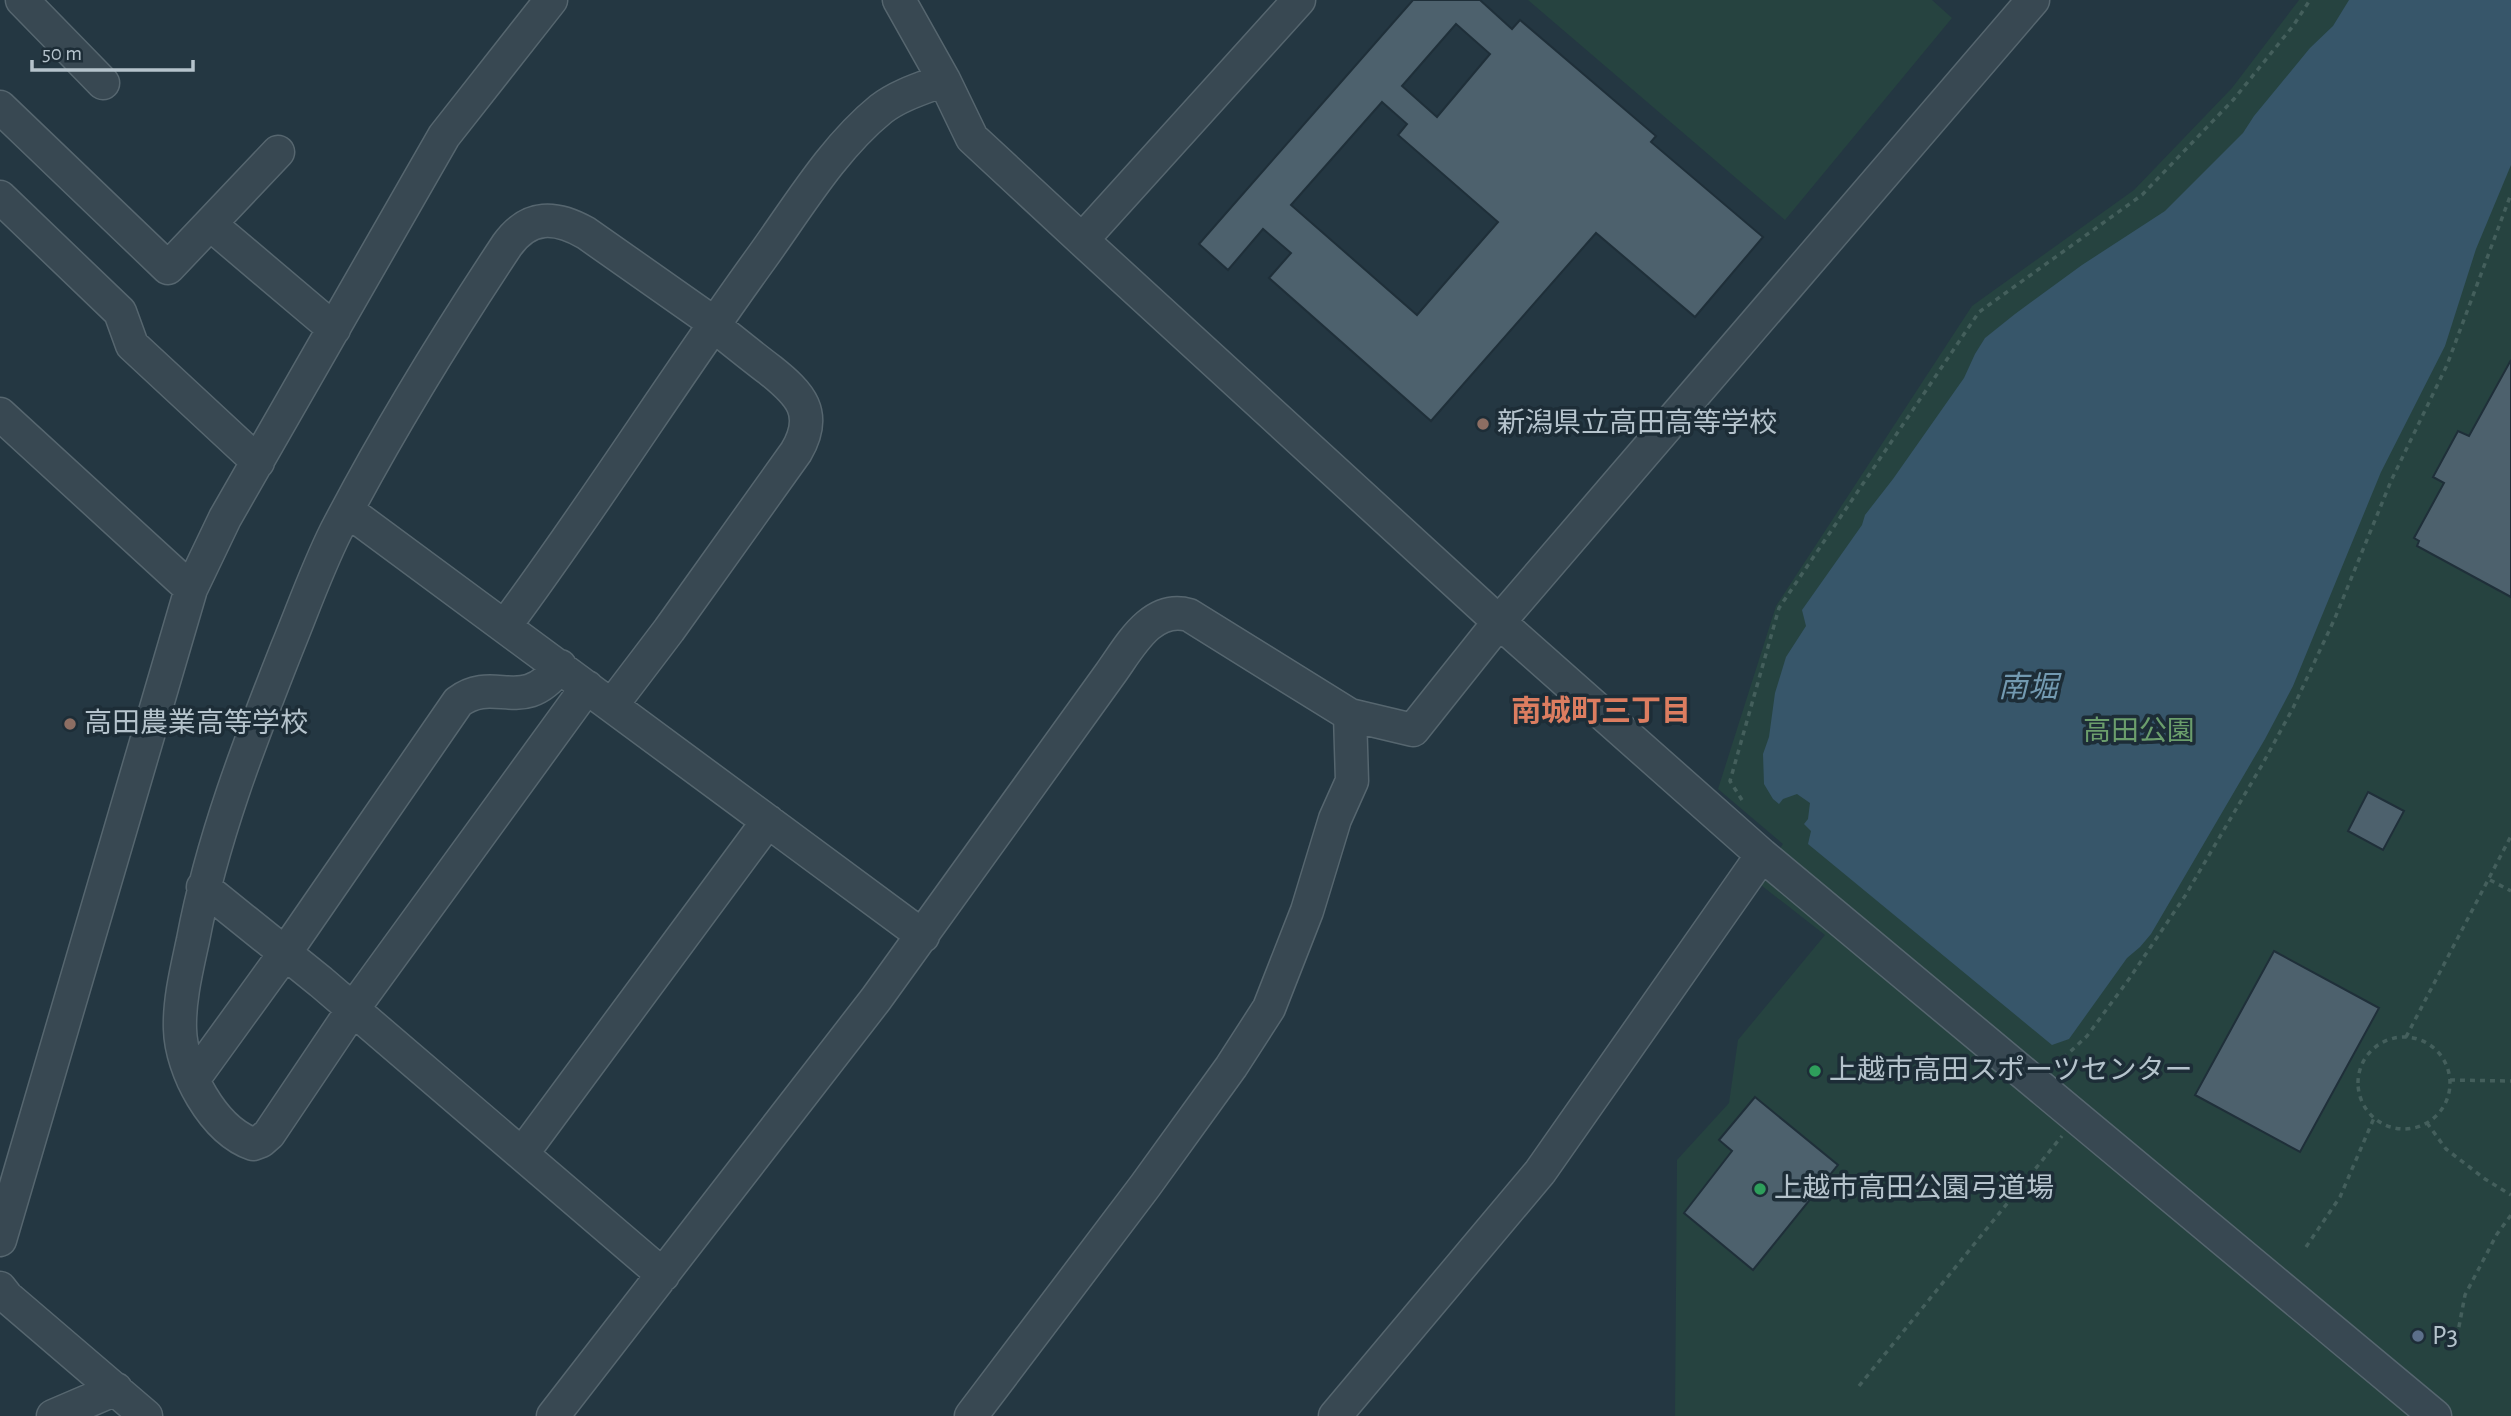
<svg xmlns="http://www.w3.org/2000/svg" width="2511" height="1416" viewBox="0 0 2511 1416" font-family="'Alegreya Sans','Noto Sans JP',sans-serif">
  <rect width="100%" height="100%" fill="#243742"/>
  <path fill="#264340" d="M1528 0H1932L1952 18 1785 220Z
    M2299 0H2511V1416H1675L1677 1160 1729 1103 1738 1040 1825 935 1757 882 1783 844 1718 789 1776 606 1972 306 2134 190 2232 88Z"/>
  <path fill="#37566a" d="M2349 0H2511V165L2476 249 2445 346 2381 472 2293 686 2265 739 2151 934 2140 947 2127 958 2069 1039 2052 1045 1808 844 1811 831 1804 824 1808 819 1810 803 1797 794 1783 799 1779 804 1773 799 1764 784 1763 754 1769 737 1775 693 1786 657 1806 626 1802 610 1862 525 1865 515 1893 479 1964 378 1975 354 1985 338 2015 314 2082 265 2165 211 2243 133 2254 116 2310 48 2333 26Z"/>
  <path fill="#4d616d" stroke="#1f2f39" stroke-width="2" fill-rule="evenodd" d="M1413 0H1480L1512 29 1520 20 1656 136 1651 142 1763 237 1695 317 1596 233 1431 421 1269 278 1291 253 1263 229 1228 270 1199 244ZM1456 24 1490 54 1437 117 1402 86ZM1382 102 1407 124 1398 135 1498 222 1417 315 1291 205Z
    M2511 360V597L2417 546 2419 541 2414 538 2444 483 2433 477 2458 431 2469 436Z
    M2368 792 2404 811 2383 850 2348 831Z
    M2274 951 2379 1008 2300 1152 2195 1095Z
    M1755 1097 1838 1165 1753 1270 1684 1213 1732 1151 1719 1140Z"/>
  <g fill="none" stroke-linecap="round" stroke-linejoin="round">
    <defs>
      <path id="minor" d="M22 0 103 83
        M899 0 944 80 972 138 1082 240 1499 622 1762 855 2435 1416
        M0 107 168 268 278 152
        M0 197 120 312 132 345 258 462
        M210 224 334 329
        M1082 240 1299 0
        M0 414 191 589
        M348 511 923 936
        M505 626C595 505 674 378 762 257 798 207 833 148 881 109 899 95 923 88 944 80
        M587 687 353 1009 269 1134 261 1141 253 1144C213 1130 181 1070 180 1029 179 1000 187 968 193 940 212 839 249 744 287 648 303 609 317 569 336 531 387 433 446 337 507 245 529 214 556 216 586 233L714 323 723 333C738 345 754 358 770 370 800 394 819 413 796 452L669 630 612 705
        M203 887 321 982 663 1275
        M193 1080 285 953 458 702C495 674 523 717 560 666
        M522 1154 768 821
        M0 1240 191 589 225 518 444 136 551 0
        M0 1288 7 1297 146 1416
        M53 1416 116 1389
        M553 1416 876 999 1110 674C1129 648 1151 604 1189 615L1350 715 1413 730 1499 622 2033 0
        M971 1416 1145 1186 1231 1067 1269 1008 1307 911 1335 819 1352 781 1350 715
        M1335 1416 1540 1172 1762 855"/>
    </defs>
    <use href="#minor" stroke="#56666f" stroke-width="35"/>
    <path stroke="#445f5c" stroke-width="3.5" stroke-dasharray="5 5" stroke-linecap="butt" d="M1742 800 1730 781 1779 608 1979 312 2142 195 2234 99 2293 26 2310 0
      M2490 880 2511 891
      M2406 1037 2511 836
      M2358 1083a46 46 0 1 1 92 0a46 46 0 1 1-92 0Z
      M2056 1065 2087 1036 2129 979 2185 896 2262 765 2293 708 2335 618 2391 481 2447 365 2511 194
      M2450 1080 2511 1081
      M2427 1123 2446 1149 2485 1179 2511 1195
      M2306 1247 2340 1197 2374 1118
      M2457 1337 2465 1295 2497 1234 2511 1215
      M1859 1386 2062 1136"/>
    <use href="#minor" stroke="#384852" stroke-width="32"/>
  </g>
  <g fill="#8d6e63" stroke="#1d2d37" stroke-width="2.5">
    <circle cx="1483" cy="424" r="7"/>
    <circle cx="70" cy="724" r="7"/>
  </g>
  <g fill="#2e9e5b" stroke="#1d2d37" stroke-width="2.5">
    <circle cx="1815" cy="1071" r="7"/>
    <circle cx="1760" cy="1189" r="7"/>
  </g>
  <circle fill="#5c6f8a" stroke="#1d2d37" stroke-width="2.5" cx="2418" cy="1336" r="7"/>
  <g text-anchor="middle" dominant-baseline="central" stroke-width="7" stroke-linejoin="round" paint-order="stroke">
    <g font-size="28" fill="#b5c3cc" stroke="#1d2d37" text-anchor="start">
      <text x="1497" y="424">新潟県立高田高等学校</text>
      <text x="84" y="724">高田農業高等学校</text>
      <text x="1829" y="1071">上越市高田スポーツセンター</text>
      <text x="1774" y="1189">上越市高田公園弓道場</text>
      <text x="2432" y="1336">P3</text>
    </g>
    <g font-size="28" fill="#6b9e6c" stroke="#1d2d37">
      <text x="2139" y="732">高田公園</text>
    </g>
    <g font-size="30" font-style="italic" fill="#739ab1" stroke="#1d2d37">
      <text x="2028" y="688">南堀</text>
    </g>
    <g font-size="30" font-weight="bold" fill="#dc7d60" stroke="#1d2d37">
      <text x="1601" y="712">南城町三丁目</text>
    </g>
  </g>
  <path d="M32 60v10h161v-10" fill="none" stroke="#b5c3cc" stroke-width="3.5"/>
  <text x="42" y="60" font-size="21" fill="#b5c3cc" stroke="#1d2d37" stroke-width="5" paint-order="stroke">50 m</text>
</svg>
